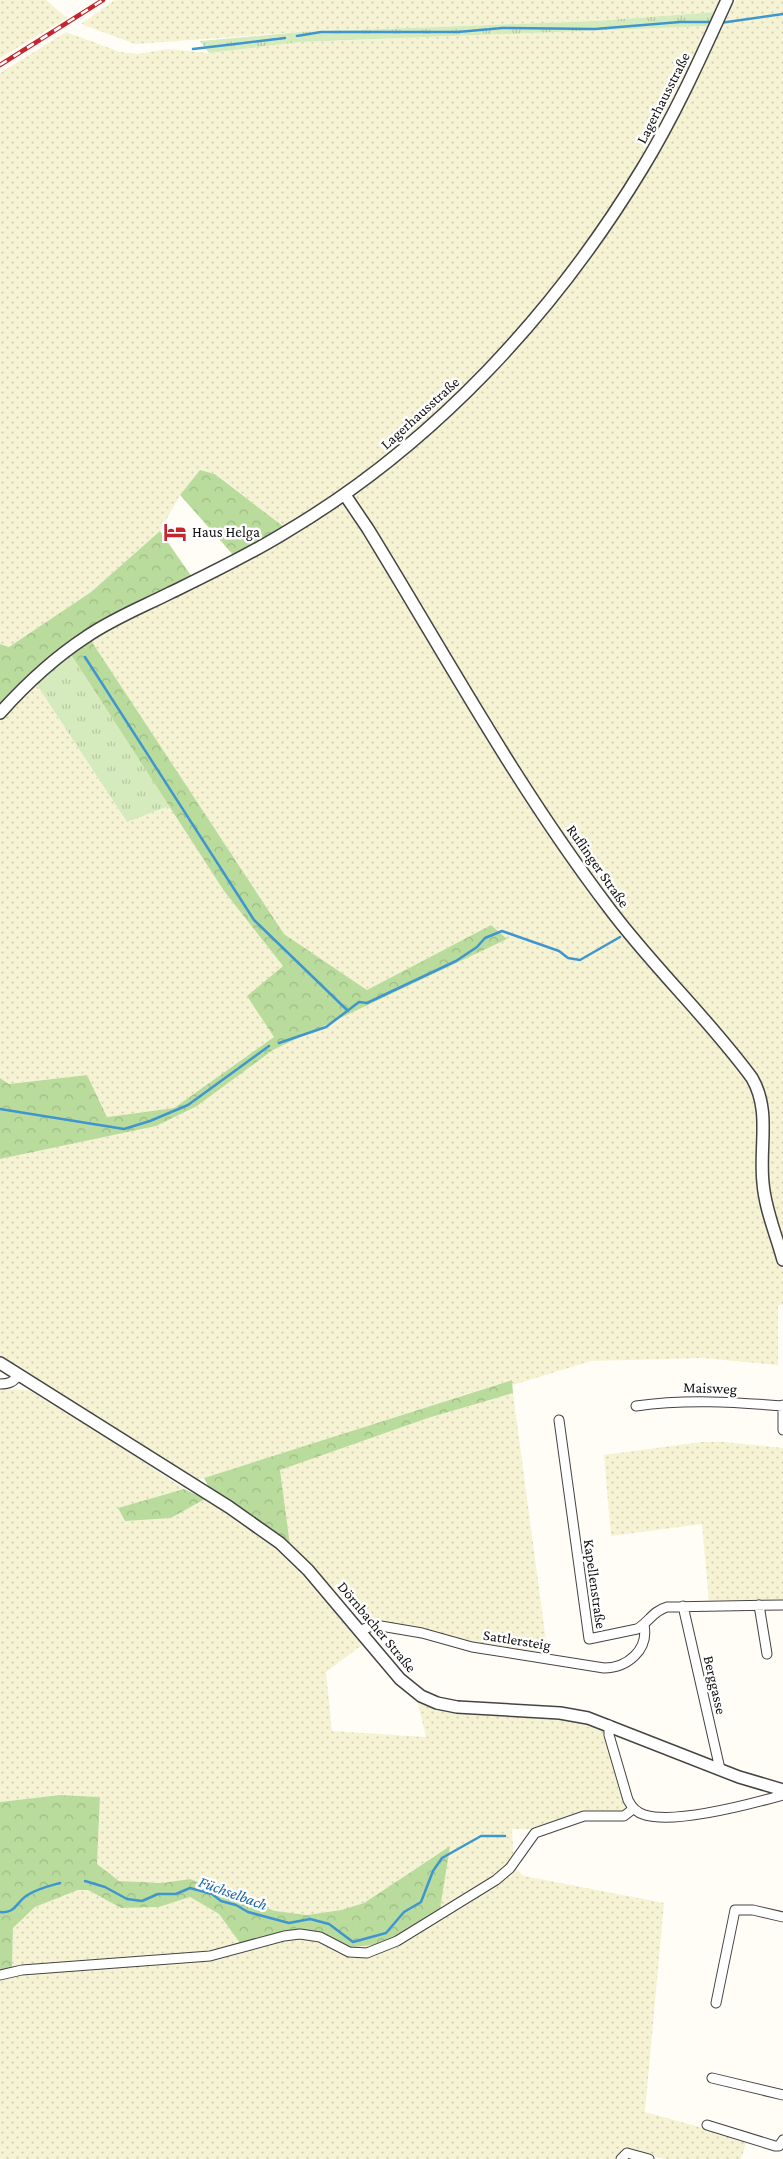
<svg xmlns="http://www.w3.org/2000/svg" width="783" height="2159" viewBox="0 0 783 2159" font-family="'Crimson Pro',serif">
  <defs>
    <pattern id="farmland-dots" width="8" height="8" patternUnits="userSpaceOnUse" patternTransform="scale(1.25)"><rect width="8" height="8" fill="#f6f3d4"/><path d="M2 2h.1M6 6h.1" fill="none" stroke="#d2cfb5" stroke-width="1.8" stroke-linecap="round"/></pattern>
    <pattern id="grass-tufts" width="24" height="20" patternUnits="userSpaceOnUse" patternTransform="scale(1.25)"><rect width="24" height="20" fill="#d5ebbd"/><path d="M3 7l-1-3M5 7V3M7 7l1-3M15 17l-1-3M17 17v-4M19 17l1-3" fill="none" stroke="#b6c8a1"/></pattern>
    <pattern id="forest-crowns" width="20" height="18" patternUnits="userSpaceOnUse" patternTransform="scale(1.25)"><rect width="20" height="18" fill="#b9dc9c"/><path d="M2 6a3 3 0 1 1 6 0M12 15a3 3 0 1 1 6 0" fill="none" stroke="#9ebc85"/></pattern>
  </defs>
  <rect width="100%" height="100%" fill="#fffdf5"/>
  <path fill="url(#farmland-dots)" d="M0 0H46L67 18 0 58Z
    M115 0H722L716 12 595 21 300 32 135 44 81 24Z
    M736 0H783V1304L778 1306V1365L702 1358 591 1361 513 1385 511 1380 195 1481 0 1357V1159L65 1145 197 1106 273 1050 506 939 491 925 367 990 284 934 90 639 292 532 410 449 529 333 682 108Z
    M709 26 659 131 582 251 523 326 466 385 406 440 343 488 284 527 216 474 200 470 180 495 160 531 91 592 9 647 0 644V73L66 32 120 52 138 54 168 49 209 53 301 42Z
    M35 682 127 822 169 806 224 891 283 966 275 1037 174 1108 107 1117 87 1075 9 1084 0 1078V719Z
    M0 1389 28 1390 108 1438 184 1489 119 1508 171 1518 205 1499 287 1556 362 1645 326 1672 332 1731 426 1737 417 1700 456 1712 540 1719 573 1718 602 1728 627 1807 622 1812 537 1829H512L514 1867 524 1876 664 1903 645 2112 747 2140 741 2159H664L624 2148 617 2159H0V1969L12 1967 13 1928 35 1907 78 1890H88L121 1908 159 1907 190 1897 219 1914 245 1950 287 1938 318 1940 449 1846 364 1903 341 1910 307 1915 275 1911 190 1879 162 1883 119 1881 97 1864 100 1797 60 1795 0 1802Z
    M513 1393 548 1656 464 1641 362 1617 290 1545 279 1470 428 1418Z
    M701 1442H724L783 1448V1606L709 1602 702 1524 611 1536 604 1455Z"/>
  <path fill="url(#grass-tufts)" d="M716 12 709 26 301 42 209 53 200 41 300 32 595 21Z
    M70 653 169 806 127 822 35 682Z"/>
  <path fill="url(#forest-crowns)" d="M200 470 215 474 284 527 234 556 180 495Z
    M160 531 192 577 114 616 0 707V644L9 647 91 592Z
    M90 639 284 934 367 990 491 925 507 939 273 1050 197 1106 156 1126 0 1159V1078L9 1084 87 1075 107 1117 174 1108 274 1037 247 996 283 966 224 891 70 653Z
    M512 1380 513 1393 428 1418 280 1470 290 1545 255 1518 211 1491 204 1478Z
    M184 1489 205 1499 171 1518 125 1521 118 1508Z
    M60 1795 100 1797 97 1864 119 1881 162 1883 190 1879 275 1911 307 1915 341 1910 364 1903 450 1846 440 1909 384 1944 351 1947 318 1940 287 1938 245 1950 219 1914 190 1897 159 1907 121 1908 88 1890H78L35 1907 13 1928 12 1967 0 1969V1802Z"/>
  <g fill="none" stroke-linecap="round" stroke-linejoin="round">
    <path stroke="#3f96cf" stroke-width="2.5" d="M720 23 783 14
      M297 36 321 32H458L502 28 595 29 680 22H712
      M193 49 285 38
      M85 657 254 920 348 1011
      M279 1043 326 1027 359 1002 367 1003 456 961 477 947 485 938 502 931 559 951 568 958 580 960 620 937
      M0 1109 124 1129 150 1121 188 1105 269 1046
      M85 1881 105 1887 127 1899 142 1901 158 1894H176L190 1888 212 1894 221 1901 236 1905 248 1912 289 1923 310 1919 329 1924 353 1942 386 1933 404 1912 421 1902 433 1871 442 1858 481 1836H505
      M0 1912C15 1914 16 1903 26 1896 36 1889 49 1886 60 1883"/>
    <defs>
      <path id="minor" d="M0 1384C9 1384 14 1382 19 1374
        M783 1405V1430
        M636 1406C686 1399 733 1402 783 1406
        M559 1420 589 1639 637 1629C649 1622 653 1611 667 1607L783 1605
        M759 1605 767 1654
        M683 1606 720 1769
        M361 1630 375 1625 422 1633 472 1647 604 1668C627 1668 649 1650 644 1625
        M609 1725V1735L628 1800C632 1808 637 1813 645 1815 676 1824 751 1804 783 1795
        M0 1975 22 1970 210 1956 284 1936 300 1934 320 1937 349 1952 367 1953 397 1941 496 1880 510 1868 535 1833 584 1816H624L633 1809
        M716 2003 735 1910H753L783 1917
        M712 2078 783 2095
        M707 2125 775 2146H779L783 2140
        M621 2159 627 2153 649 2159"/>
      <path id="tertiary" d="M345 495 368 529C446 656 518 789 609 908 653 967 708 1018 752 1078 771 1111 759 1146 763 1183 765 1209 776 1234 783 1260
        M0 713C26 684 54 658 86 637 112 619 142 607 170 593 209 574 249 555 286 532 433 445 554 314 642 169 675 115 701 57 727 0
        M0 1363 229 1507 280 1543 308 1570 400 1679 421 1696 437 1703 457 1707 560 1713 588 1718 739 1777 783 1790"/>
    </defs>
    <use href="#minor" stroke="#444" stroke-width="11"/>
    <use href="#tertiary" stroke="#444" stroke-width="14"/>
    <use href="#minor" stroke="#fff" stroke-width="9"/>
    <use href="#tertiary" stroke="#fff" stroke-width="11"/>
    <defs>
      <path id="rail" d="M0 65 103 0"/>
    </defs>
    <use href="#rail" stroke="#c4262e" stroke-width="4.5"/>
    <use href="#rail" stroke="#fff" stroke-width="2.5" stroke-dasharray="8" stroke-linecap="butt"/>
  </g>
  <defs>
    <symbol id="hotel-bare" viewBox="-9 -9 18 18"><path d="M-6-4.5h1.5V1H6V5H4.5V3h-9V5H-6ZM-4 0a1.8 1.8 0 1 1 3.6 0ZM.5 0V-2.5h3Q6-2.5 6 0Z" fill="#c4262e" stroke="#fff" stroke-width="2.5" paint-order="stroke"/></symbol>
  </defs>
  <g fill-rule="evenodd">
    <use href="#hotel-bare" x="159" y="516" width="32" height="32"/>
  </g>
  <g text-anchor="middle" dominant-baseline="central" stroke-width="5" stroke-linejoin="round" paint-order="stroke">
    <g font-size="15" fill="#111" stroke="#fff">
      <text transform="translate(663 98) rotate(-63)">Lagerhausstraße</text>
      <text transform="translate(420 413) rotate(-42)">Lagerhausstraße</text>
      <text transform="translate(598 866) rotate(55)">Ruflinger Straße</text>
      <text transform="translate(710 1388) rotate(2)">Maisweg</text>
      <text transform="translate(595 1584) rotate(82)">Kapellenstraße</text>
      <text transform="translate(377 1627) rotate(50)">Dörnbacher Straße</text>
      <text transform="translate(517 1640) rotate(9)">Sattlersteig</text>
      <text transform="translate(715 1685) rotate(77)">Berggasse</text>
    </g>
    <g font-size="15" fill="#111" stroke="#fff" text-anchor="start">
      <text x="192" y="532">Haus Helga</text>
    </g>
    <g font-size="16" font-style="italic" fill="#1768a6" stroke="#fff">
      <text transform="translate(233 1893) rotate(20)">Füchselbach</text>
    </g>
  </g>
</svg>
